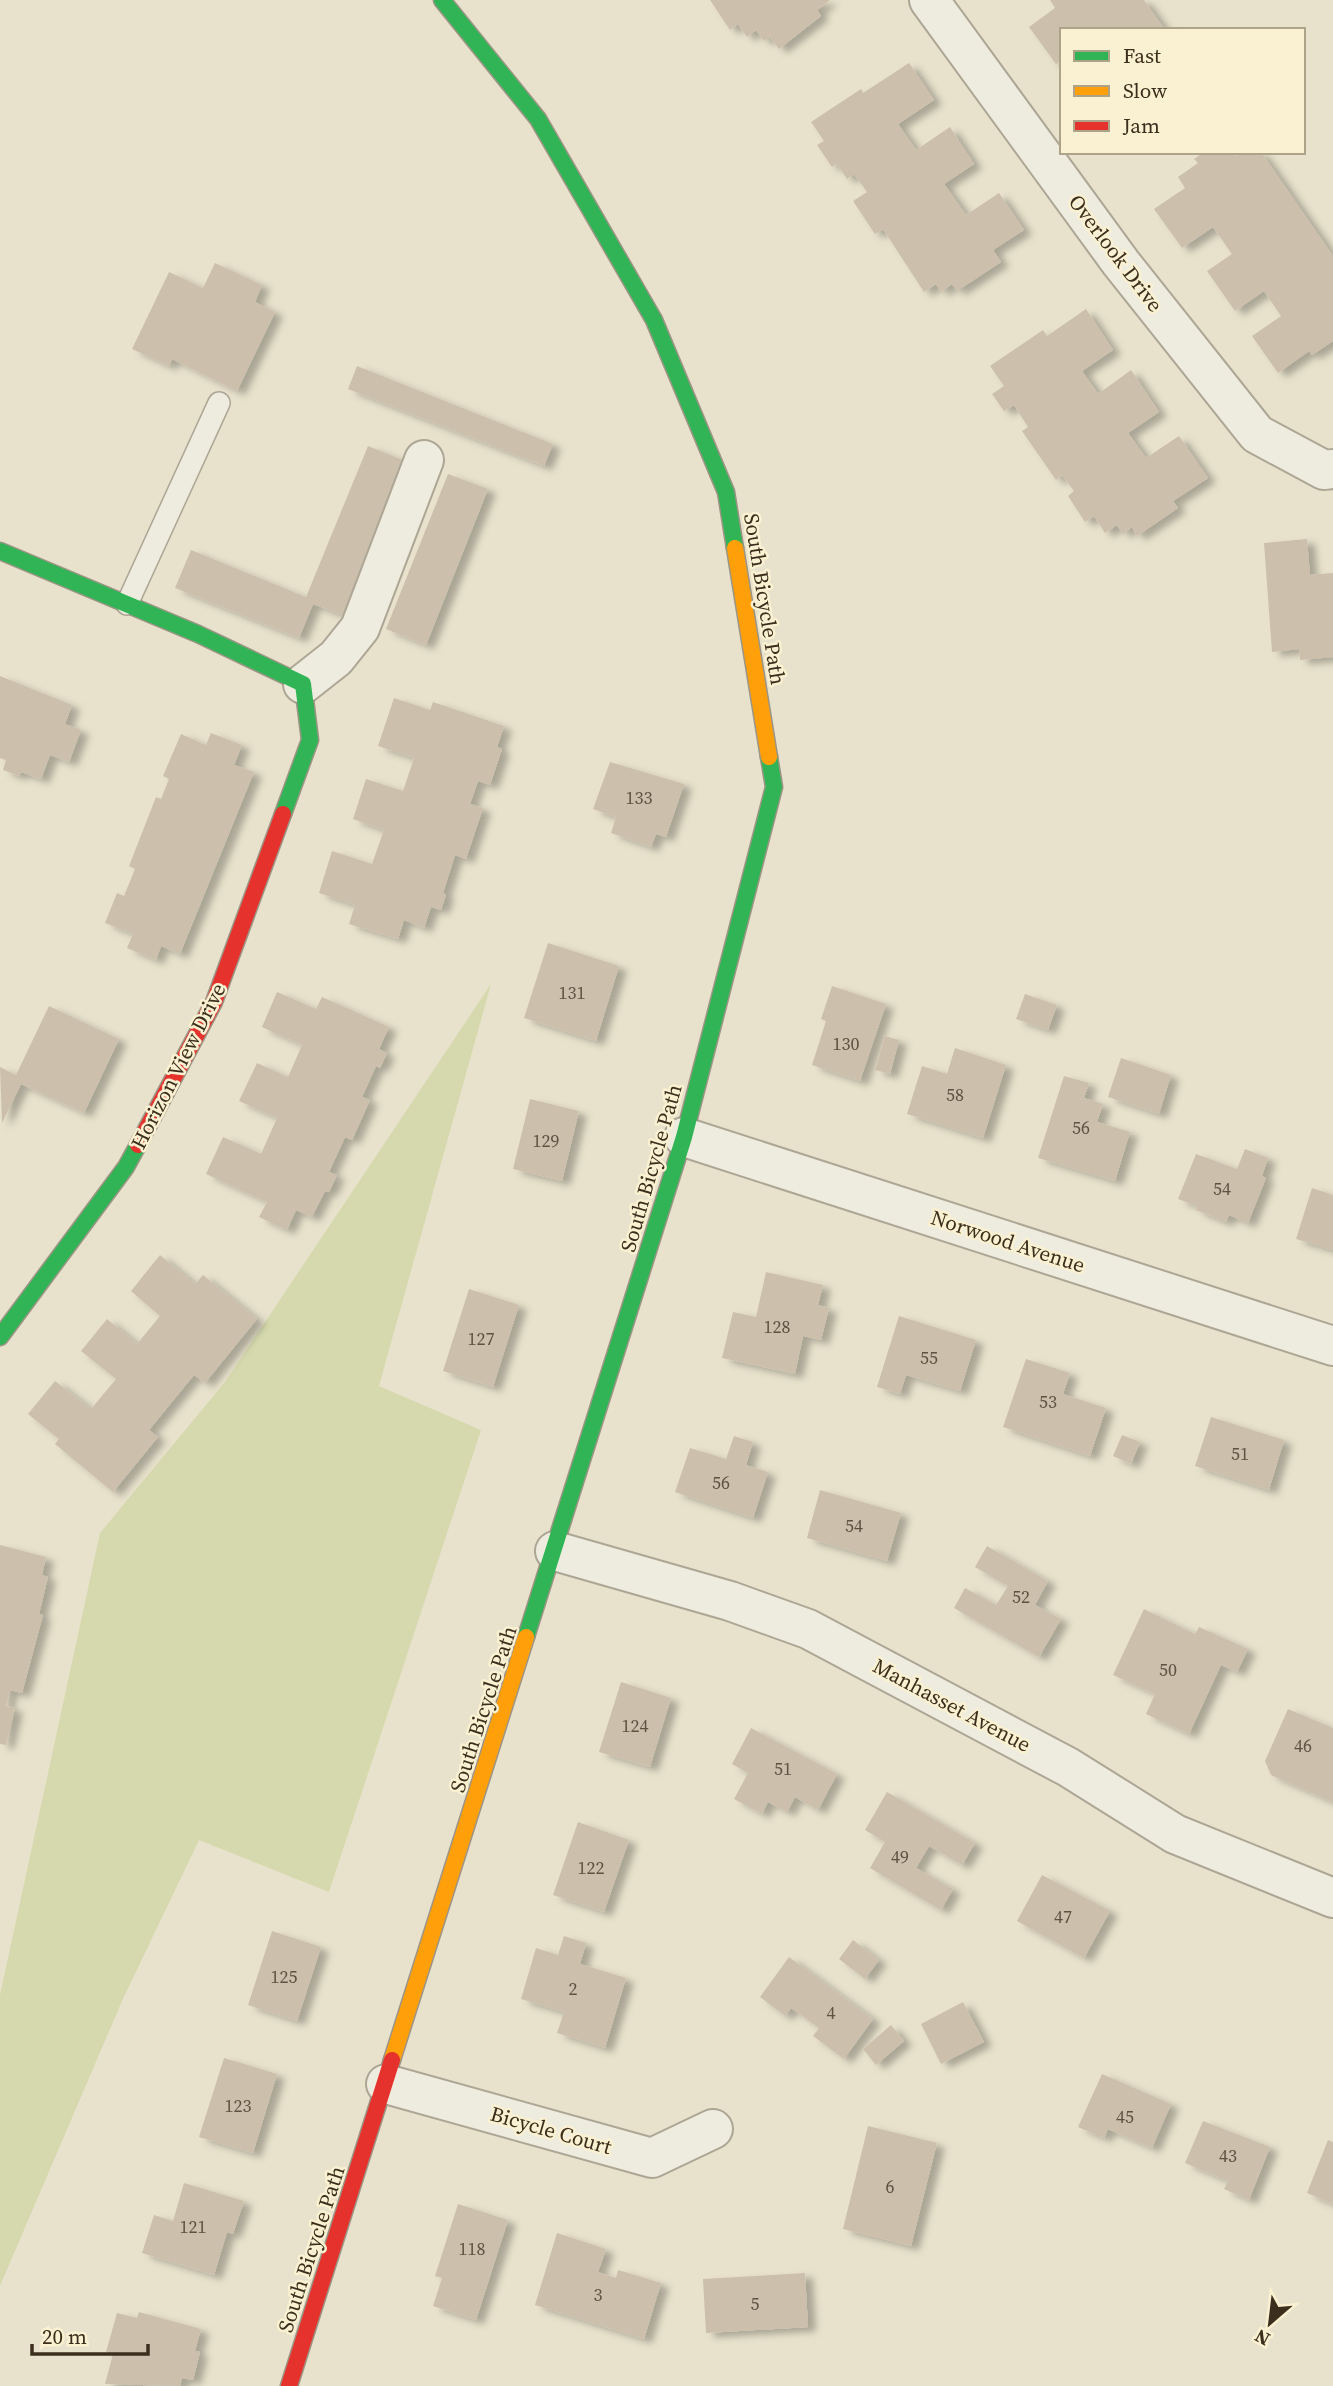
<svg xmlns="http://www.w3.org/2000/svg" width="1333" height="2386" viewBox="0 0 1333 2386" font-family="'Source Serif 4',serif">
  <defs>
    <filter id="shadow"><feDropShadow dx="8" dy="4.5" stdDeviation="3.5" flood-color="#0004"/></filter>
  </defs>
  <rect width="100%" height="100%" fill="#e8e2cc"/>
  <path fill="#d5d9ad" d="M491 984 379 1386 481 1430 329 1892 199 1840 122 2001 0 2286V1995L100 1533 225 1382Z"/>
  <path fill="#ccbfac" filter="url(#shadow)" d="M710 0H830L817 10 821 16 779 49 770 37 764 41 756 30 747 37 738 24 730 30Z
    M1050 0H1144L1165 30H1062V60L1056 64 1029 27 1055 8Z
    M909 63 934 100 898 124 916 150 950 127 974 164 944 184 966 215 999 193 1024 230 993 250 1001 262 957 291 952 284 941 292 936 284 924 292 883 229 875 234 853 201 867 192 854 174 847 179 837 164 832 167 817 145 824 141 811 122 861 89 863 93Z
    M1204 152H1234L1236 156 1242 152H1261L1333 256V341L1312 355 1309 351 1278 373 1252 336 1281 316 1264 291 1235 311 1207 271 1232 254 1213 227 1182 248 1154 209 1185 188 1178 177 1198 163 1194 159Z
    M215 263 262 285 255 302 275 312 237 391 172 359 169 366 132 349 169 272 203 288Z
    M1086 309 1113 350 1082 371 1098 394 1131 370 1159 412 1128 433 1146 458 1179 436 1208 478 1173 501 1178 508 1137 536 1132 527 1123 534 1117 525 1105 533 1094 516 1085 522 1068 496 1074 491 1062 475 1056 480 1022 431 1028 427 1014 405 1004 411 992 394 1004 386 990 366 1043 330 1047 336Z
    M357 366 553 444 544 466 348 389Z
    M368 446 410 463 348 617 313 604 299 638 175 588 191 550 306 597Z
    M448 474 488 489 426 645 386 629Z
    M1307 539 1310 575 1333 573V657L1300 660 1299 649 1272 652 1264 543Z
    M0 676 72 705 65 724 81 730 69 762 50 755 41 779 21 772 19 776 3 770 6 760 0 758Z
    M394 698 430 710 433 702 504 726 497 747 502 749 490 785 478 781 470 804 483 808 466 859 455 855 443 893 446 895 441 910 431 907 424 928 404 920 398 939 349 924 355 905 319 893 332 851 372 864 384 830 353 819 366 779 403 791 414 758 378 746Z
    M211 733 242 745 234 765 254 772 180 954 161 946 156 960 127 948 133 934 105 923 117 893 124 896 135 869 129 866 156 797 161 799 169 779 163 776 181 734 206 745Z
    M610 762 684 784 666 837 656 834 651 847 611 833 616 817 593 809Z
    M548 943 619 966 596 1041 524 1018Z
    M832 986 886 1004 860 1081 812 1065 826 1021 821 1019Z
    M277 992 316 1009 322 997 389 1027 379 1049 387 1053 380 1068 376 1066 362 1097 370 1100 352 1140 345 1137 329 1172 337 1175 329 1192 325 1191 312 1217 296 1210 287 1230 259 1217 267 1202 206 1174 223 1137 261 1154 277 1118 239 1101 257 1063 288 1077 302 1045 262 1027Z
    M1025 994 1057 1005 1048 1030 1016 1019Z
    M49 1006 119 1039 84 1113 21 1084 2 1123 0 1067 16 1075Z
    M885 1036 899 1040 890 1074 875 1070Z
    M955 1048 1006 1065 983 1138 907 1114 922 1066 947 1074Z
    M1121 1058 1171 1075 1159 1114 1108 1097Z
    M1064 1076 1089 1083 1084 1098 1103 1104 1097 1122 1130 1132 1115 1181 1038 1158Z
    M530 1099 579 1111 562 1181 513 1169Z
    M1245 1149 1268 1158 1262 1176 1266 1178 1248 1223 1229 1215 1226 1222 1196 1210 1197 1206 1178 1199 1196 1154 1237 1169Z
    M1312 1188 1333 1195V1250L1296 1239Z
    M160 1255 195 1284 203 1275 257 1319 205 1383 194 1375 149 1430 158 1437 113 1492 55 1444 59 1439 28 1414 55 1381 91 1409 116 1379 81 1351 107 1319 137 1344 160 1316 131 1291Z
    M766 1272 823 1285 818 1305 829 1308 821 1340 803 1336 795 1374 722 1358 733 1312 756 1317Z
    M469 1289 519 1305 493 1387 443 1371Z
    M899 1316 976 1340 960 1391 906 1375 900 1394 877 1387Z
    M1026 1359 1070 1373 1063 1394 1106 1408 1090 1456 1003 1427Z
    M1211 1417 1284 1440 1269 1490 1195 1466Z
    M1122 1435 1140 1442 1131 1464 1113 1456Z
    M734 1436 753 1442 746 1465 768 1472 753 1518 675 1492 690 1448 726 1459Z
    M820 1490 901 1513 887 1561 807 1538Z
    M0 1545 46 1557 42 1575 48 1577 39 1614 43 1615 22 1693 10 1690 6 1706 15 1708 6 1745 0 1744Z
    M987 1546 1048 1581 1035 1605 1061 1619 1039 1657 954 1608 965 1588 996 1605 1008 1586 975 1567Z
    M1144 1609 1195 1634 1199 1627 1248 1649 1237 1672 1221 1665 1189 1734 1146 1714 1155 1694 1113 1675Z
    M621 1682 671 1698 650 1767 599 1752Z
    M1288 1709 1333 1728V1802L1271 1775 1265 1761Z
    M751 1728 837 1774 818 1810 795 1797 787 1812 768 1802 762 1814 734 1799 748 1773 732 1764Z
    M887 1792 975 1843 962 1865 929 1846 916 1868 953 1889 941 1910 870 1868 885 1842 865 1830Z
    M578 1822 629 1840 604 1912 553 1895Z
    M1042 1875 1110 1911 1084 1958 1017 1921Z
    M272 1931 321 1947 297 2021 248 2005Z
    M564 1936 586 1943 580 1964 626 1978 605 2048 557 2033 564 2012 521 1999 536 1948 558 1955Z
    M853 1940 879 1960 865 1979 839 1959Z
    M789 1957 873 2019 844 2059 813 2036 819 2028 791 2008 785 2016 760 1997Z
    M963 2002 984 2042 941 2064 921 2024Z
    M891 2025 904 2041 876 2065 863 2049Z
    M224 2058 277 2074 253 2153 199 2137Z
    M1102 2074 1171 2104 1152 2148 1108 2129 1104 2138 1078 2127Z
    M1203 2121 1270 2147 1249 2200 1224 2189 1228 2181 1185 2163Z
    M868 2126 937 2143 911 2246 843 2229Z
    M1328 2140 1333 2142V2204L1307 2193Z
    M184 2183 244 2201 233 2234 227 2232 214 2275 142 2253 154 2215 173 2221Z
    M458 2204 508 2220 476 2320 433 2306 442 2278 435 2276Z
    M557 2233 606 2249 598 2272 616 2278 618 2270 661 2283 644 2339 535 2305Z
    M805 2273 808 2327 706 2333 703 2279Z
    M139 2312 201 2329 195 2351 200 2352 193 2380 182 2378 180 2386 105 2384 113 2354 106 2352 117 2313 137 2318Z"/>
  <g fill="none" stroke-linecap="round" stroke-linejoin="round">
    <defs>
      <path id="lane" d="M127 604 219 403"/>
      <path id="street" d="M929 0 1121 263 1257 434 1324 470 1333 469
        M303 684 336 658 360 628 424 460
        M684 1137 1333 1346
        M555 1551 730 1601 808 1629 1068 1767 1175 1834 1333 1898
        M386 2084 652 2158 713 2129"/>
      <path id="fast" d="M442 0 538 119 654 320 726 492 735 548
        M0 551 198 634 303 684 310 740 283 814
        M0 1337 126 1167 138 1145
        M526 1637 684 1137 774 787 769 757"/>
      <path id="slow" d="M735 548 769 757
        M392 2060 526 1637"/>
      <path id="jam" d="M138 1145 214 1002 283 814
        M289 2386 392 2060"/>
    </defs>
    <use href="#lane" stroke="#ada695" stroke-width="24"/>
    <use href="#street" stroke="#ada695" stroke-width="42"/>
    <use href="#fast" stroke="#9c9585" stroke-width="19"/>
    <use href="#slow" stroke="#9c9585" stroke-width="19"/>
    <use href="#jam" stroke="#9c9585" stroke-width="19"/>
    <use href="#lane" stroke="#eeebdf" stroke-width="21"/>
    <use href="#street" stroke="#eeebdf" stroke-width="38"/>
    <use href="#fast" stroke="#30b455" stroke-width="16"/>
    <use href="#slow" stroke="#ff9f0a" stroke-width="16"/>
    <use href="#jam" stroke="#e5322d" stroke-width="16"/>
  </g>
  <g text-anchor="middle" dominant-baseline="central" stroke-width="5" stroke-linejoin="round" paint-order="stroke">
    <g font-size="18" fill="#605240">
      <text x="639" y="797">133</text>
      <text x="572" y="992">131</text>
      <text x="846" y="1043">130</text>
      <text x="955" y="1094">58</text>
      <text x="1081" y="1127">56</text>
      <text x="546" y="1140">129</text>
      <text x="1222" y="1188">54</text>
      <text x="777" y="1326">128</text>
      <text x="481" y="1338">127</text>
      <text x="929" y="1357">55</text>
      <text x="1048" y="1401">53</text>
      <text x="1240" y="1453">51</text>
      <text x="721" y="1482">56</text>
      <text x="854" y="1525">54</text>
      <text x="1021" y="1596">52</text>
      <text x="1168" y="1669">50</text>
      <text x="635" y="1725">124</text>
      <text x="1303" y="1745">46</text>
      <text x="783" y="1768">51</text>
      <text x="900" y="1856">49</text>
      <text x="591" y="1867">122</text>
      <text x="1063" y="1916">47</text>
      <text x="284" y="1976">125</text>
      <text x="573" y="1988">2</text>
      <text x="831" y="2012">4</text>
      <text x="238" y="2105">123</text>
      <text x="1125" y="2116">45</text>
      <text x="1228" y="2155">43</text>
      <text x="890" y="2186">6</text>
      <text x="193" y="2226">121</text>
      <text x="472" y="2248">118</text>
      <text x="598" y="2294">3</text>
      <text x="755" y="2303">5</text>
    </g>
    <g font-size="21" fill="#3c2e1c" stroke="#f9f1d1">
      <text transform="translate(1116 253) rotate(53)">Overlook Drive</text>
      <text transform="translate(765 599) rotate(81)">South Bicycle Path</text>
      <text transform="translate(178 1066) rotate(-63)">Horizon View Drive</text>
      <text transform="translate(651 1168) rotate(-74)">South Bicycle Path</text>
      <text transform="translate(1008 1241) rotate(18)">Norwood Avenue</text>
      <text transform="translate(952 1705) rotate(28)">Manhasset Avenue</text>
      <text transform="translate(483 1709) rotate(-72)">South Bicycle Path</text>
      <text transform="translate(551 2130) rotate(16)">Bicycle Court</text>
      <text transform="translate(311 2249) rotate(-72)">South Bicycle Path</text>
    </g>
  </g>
  <rect x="1060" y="28" width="245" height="126" fill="#f9f1d1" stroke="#ada389" stroke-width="2"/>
  <rect x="1074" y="51" width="35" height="10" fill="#30b455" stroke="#ada389" stroke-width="2"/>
  <text x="1123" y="63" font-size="21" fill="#3c2e1c">Fast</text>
  <rect x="1074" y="86" width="35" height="10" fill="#ff9f0a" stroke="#ada389" stroke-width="2"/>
  <text x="1123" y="98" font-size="21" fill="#3c2e1c">Slow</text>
  <rect x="1074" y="121" width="35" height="10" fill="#e5322d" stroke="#ada389" stroke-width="2"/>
  <text x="1123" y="133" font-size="21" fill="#3c2e1c">Jam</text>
  <g transform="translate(1270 2323) rotate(208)" stroke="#f9f1d1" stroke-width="5" paint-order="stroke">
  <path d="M0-5L12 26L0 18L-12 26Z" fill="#3c2e1c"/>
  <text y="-10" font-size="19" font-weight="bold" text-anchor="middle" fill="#3c2e1c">N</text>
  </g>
  <path d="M32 2344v10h116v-10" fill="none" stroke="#3c2e1c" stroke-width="3.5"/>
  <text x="42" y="2344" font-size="21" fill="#3c2e1c" stroke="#f9f1d1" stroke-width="5" paint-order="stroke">20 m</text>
</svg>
